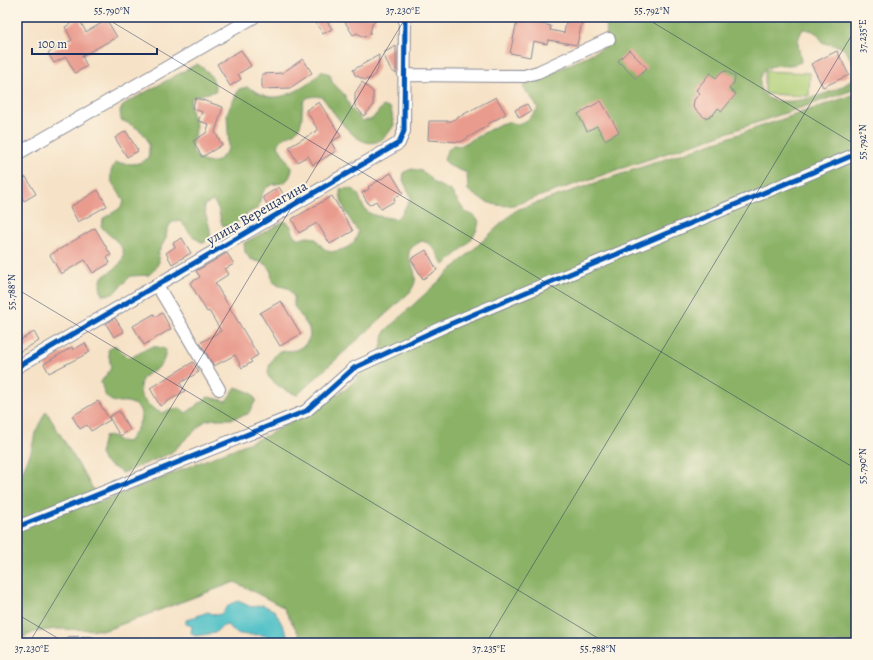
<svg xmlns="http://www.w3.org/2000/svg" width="873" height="660" viewBox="0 0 873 660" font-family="Alegreya,serif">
  <rect width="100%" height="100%" fill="#fcf5e5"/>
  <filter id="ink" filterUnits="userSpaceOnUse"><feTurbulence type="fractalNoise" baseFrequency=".025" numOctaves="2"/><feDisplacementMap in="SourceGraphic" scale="8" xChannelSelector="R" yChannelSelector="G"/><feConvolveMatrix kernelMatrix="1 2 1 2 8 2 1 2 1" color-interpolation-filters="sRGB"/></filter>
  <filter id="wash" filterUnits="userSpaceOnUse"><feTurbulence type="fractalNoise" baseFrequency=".012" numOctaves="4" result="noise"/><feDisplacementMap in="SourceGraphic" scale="16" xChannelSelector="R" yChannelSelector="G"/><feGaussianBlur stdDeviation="0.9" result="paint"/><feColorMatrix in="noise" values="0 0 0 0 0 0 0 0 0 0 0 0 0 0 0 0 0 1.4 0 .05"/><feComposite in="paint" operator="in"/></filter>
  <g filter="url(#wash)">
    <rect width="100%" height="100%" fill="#f6e2c6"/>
    <path fill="#b0cf77" stroke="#667f6a" d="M765 71 810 73 809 96 765 94Z"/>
    <path fill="#8cb268" stroke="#547063" d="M606 17H703L719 22 727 19 728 17H856V71C852 63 848 48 838 46 832 44 828 45 822 42 818 32 813 30 803 29 794 44 800 47 801 62 790 68 777 62 766 69 762 71 760 77 760 82 758 118 831 95 846 84 851 81 853 78 856 73V89L514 205C496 208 481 201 468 190L467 173 450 166 444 160 447 151 453 145 460 146 500 124 509 122 517 124 526 121 538 109C535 100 528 95 523 87L529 81 546 76 607 46Z
      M197 64C208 70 215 79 216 91 206 94 199 94 191 99 188 112 194 114 196 126 197 134 191 138 192 146 193 158 206 166 217 161 221 159 226 152 229 148L227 113 239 89 247 87C254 90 263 96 270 97 287 99 312 84 321 71L330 74 332 82 344 94 351 109 363 121 372 119 383 106 391 109 394 125C368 169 340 120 322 97 291 92 309 118 297 130 289 138 283 134 278 146L292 168C289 192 272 177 263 192 260 197 260 203 258 208L250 212 230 228 222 225 218 208 213 201 204 205C204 217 212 225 210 238L204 243C189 237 189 229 179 220L171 223 167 230 166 238 158 253 159 262 155 269 149 275 131 276 113 294 102 295 100 286 102 277C114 270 132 259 119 244 113 237 106 233 101 226L104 218 119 209 124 202C118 186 103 182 115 163 128 163 137 167 148 158 153 135 139 128 121 120L120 111 124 104Z
      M856 94V643H304L283 607 235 582 106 630 56 629 35 632 17 640V491L19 479 31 452 35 433 46 411 101 502 268 435 290 422 346 389 379 356 385 331 516 210Z
      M412 169 422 171 429 176 434 183 451 191 465 212 473 215 479 221C477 240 457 253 444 265 436 255 437 245 422 241 397 253 415 261 415 277 416 283 413 287 410 292L297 395C286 391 276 386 268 376 268 366 271 360 278 352L296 350 305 345 310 337 309 328 294 306V297L288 288 279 286 272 281 271 272 266 264 250 259 245 252 244 243 285 221 291 226 294 236 300 239 307 237 315 238 323 248 330 252C344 250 355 247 358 232 350 219 340 206 340 189 364 185 356 202 368 212 374 217 388 217 396 219L402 213 411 197 403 180 404 172Z
      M115 345 127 357C144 356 147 340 166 350 165 356 164 362 159 367 155 371 149 372 145 376 138 382 138 395 145 401 151 407 155 411 163 413L171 409 180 408 186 413 208 397 226 401 236 387 251 393 256 400 248 414 231 419H214L205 421 171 453 123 473 104 462 100 454 104 437 113 436 119 441 128 442C138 429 152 407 127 402 120 401 115 404 109 399 104 396 103 388 101 382L111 368 108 350Z"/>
    <path fill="#54c2c8" stroke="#387893" d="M238 601 251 607 263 605 275 611 289 638 287 642 275 643C266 630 254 637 240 634 235 633 232 628 227 625L221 627 215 633 195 636 191 633 192 626 186 624V620L208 612 215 615 221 614 230 604Z"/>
    <g id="blocks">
      <path fill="#e99b8e" d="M312 17H324L332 29 323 34Z
        M342 17H374L376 21 372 24 370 34 364 37 357 33 353 35Z
        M518 17H543L542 24 551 26 550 30 564 33 567 17H583L577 45 548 40 547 44 533 41 530 57 510 53Z
        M79 19 86 32 107 20 117 37 82 56 87 66 75 73 66 57 54 63 48 53 72 40 65 27Z
        M396 46V74L390 69 383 53Z
        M241 50 251 66 238 74 241 79 230 86 217 64Z
        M629 50 647 68 636 79 618 61Z
        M837 51 849 75 823 87 811 64Z
        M379 55 378 69 372 78 365 80 355 75 353 70Z
        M303 59 312 73 290 88 262 89V74L282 73Z
        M727 71 735 77 734 83 729 89 736 94 722 111 718 108 713 115 705 118 693 107 694 100 700 93 696 90 710 73 716 78 721 72Z
        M362 82 373 92V106L364 116 355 106V93Z
        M496 97 506 114 488 124 489 125 461 142 428 140 429 121H451Z
        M196 98 223 107 215 132 222 145 202 157 193 141 206 133 209 124 198 121 202 112 192 108Z
        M601 101 619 132 605 140 597 126 587 131 578 114Z
        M319 102 341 136 331 142 336 151 313 165 308 156 297 162 289 147 318 130 306 110Z
        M527 104 531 111 519 118 515 110Z
        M126 131 138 151 127 157 115 138Z
        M391 173 403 193 394 198 395 201 381 209 376 201 369 205 362 193 369 189 368 187Z
        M26 177 36 194 24 201 17 189V182Z
        M279 187 286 199 269 208 263 197Z
        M98 190 107 206 78 222 70 207Z
        M332 196 353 231 330 244 317 223 299 233 292 219Z
        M95 228 111 255 107 257 110 263 93 273 85 260 61 274 50 255Z
        M182 238 191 253 172 264 166 253 175 247 173 243Z
        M426 250 437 270 423 279 411 259Z
        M227 253 234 264 225 269 229 274 215 283 258 355 250 360 252 362 242 368 235 355 214 366 200 343 221 331 209 311 207 312 190 283 200 277 196 271Z
        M281 301 301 334 280 346 260 313Z
        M162 313 171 329 144 345 133 326 154 314 156 317Z
        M115 318 124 332 114 337 106 324Z
        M34 332 39 341 17 353V342Z
        M85 343 90 352 49 373 44 364 72 347 73 350Z
        M193 362 199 372 180 383 185 391 160 406 150 388Z
        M98 401 110 420 91 431 87 425 80 429 72 416Z
        M119 411 130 430 120 436 109 417Z"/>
    </g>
  </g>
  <g filter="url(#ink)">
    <use href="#blocks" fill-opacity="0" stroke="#888892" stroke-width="1"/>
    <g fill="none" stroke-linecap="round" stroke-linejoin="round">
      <defs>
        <path id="minor" d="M404 75 524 76 538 72 609 39
          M17 154 254 17
          M157 285 219 389
          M17 367 399 143 404 131 405 17
          M17 527 306 411 354 368 443 327 856 154
          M70 643H90"/>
      </defs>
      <use href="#minor" stroke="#888892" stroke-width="14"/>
      <use href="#minor" stroke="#fff" stroke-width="12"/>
      <defs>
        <path id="cycleway" d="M17 367 399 143 404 131 405 17
          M17 527 306 411 354 368 443 327 856 154"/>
      </defs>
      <use href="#cycleway" stroke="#fcf5e5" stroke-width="8"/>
      <use href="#cycleway" stroke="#0057b8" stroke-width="5"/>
    </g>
  </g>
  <path fill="none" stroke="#1b2f5e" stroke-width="1" stroke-opacity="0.45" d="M104 17 856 469M644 17 856 145M17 289 606 643M17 614 66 643M29 643 406 17M486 643 856 28"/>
  <g text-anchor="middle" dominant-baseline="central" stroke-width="4" stroke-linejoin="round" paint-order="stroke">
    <g font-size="14" fill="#1b2f5e" stroke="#fcf5e5">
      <text transform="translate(257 213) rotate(-30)">улица Верещагина</text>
    </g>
  </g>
  <rect width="873" height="660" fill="none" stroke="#fcf5e5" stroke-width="44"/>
  <path d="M32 48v6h125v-6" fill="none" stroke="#1b2f5e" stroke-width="2"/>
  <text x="38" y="48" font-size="12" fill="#1b2f5e" stroke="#fcf5e5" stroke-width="3" paint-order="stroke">100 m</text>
  <rect x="22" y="22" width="829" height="616" fill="none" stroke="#1b2f5e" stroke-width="1.5"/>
  <g font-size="10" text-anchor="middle" fill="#1b2f5e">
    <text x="112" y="14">55.790°N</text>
    <text x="403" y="14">37.230°E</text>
    <text x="652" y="14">55.792°N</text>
    <text transform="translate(862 36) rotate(-90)" y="4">37.235°E</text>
    <text transform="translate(862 142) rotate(-90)" y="4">55.792°N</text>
    <text transform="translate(11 292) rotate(-90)" y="4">55.788°N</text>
    <text transform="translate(862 466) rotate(-90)" y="4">55.790°N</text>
    <text x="32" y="652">37.230°E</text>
    <text x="489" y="652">37.235°E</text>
    <text x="598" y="652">55.788°N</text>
  </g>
</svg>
